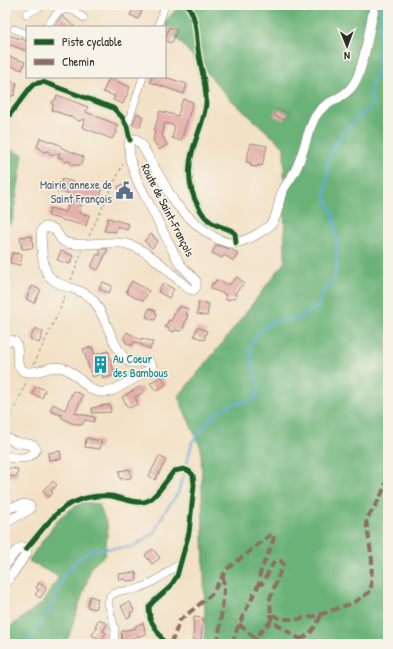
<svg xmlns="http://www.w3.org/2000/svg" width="393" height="649" viewBox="0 0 393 649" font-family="'Patrick Hand',sans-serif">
  <rect width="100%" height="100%" fill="#f7f3e8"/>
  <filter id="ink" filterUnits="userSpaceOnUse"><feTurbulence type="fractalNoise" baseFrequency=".025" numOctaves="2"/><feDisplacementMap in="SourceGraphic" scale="8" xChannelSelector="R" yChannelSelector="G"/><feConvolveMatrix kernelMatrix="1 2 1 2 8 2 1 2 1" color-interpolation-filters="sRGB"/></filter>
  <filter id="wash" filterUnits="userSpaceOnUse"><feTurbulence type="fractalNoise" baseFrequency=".012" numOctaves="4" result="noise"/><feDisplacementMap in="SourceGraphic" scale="16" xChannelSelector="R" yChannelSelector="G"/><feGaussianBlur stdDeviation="0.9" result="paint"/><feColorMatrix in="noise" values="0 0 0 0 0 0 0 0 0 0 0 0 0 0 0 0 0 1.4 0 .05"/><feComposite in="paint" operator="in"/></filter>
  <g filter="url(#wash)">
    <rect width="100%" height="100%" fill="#f3e1c6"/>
    <path fill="#6bb278" stroke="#4b6e52" d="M180 5H388V644H204L205 615 201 448 178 397 229 335 285 261 284 147 227 96 164 23Z
      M5 147 23 155 12 223 5 227Z
      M81 502 99 504 108 528 105 555 92 566 66 644H5V631L42 603 59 577 29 561 35 551 60 517Z"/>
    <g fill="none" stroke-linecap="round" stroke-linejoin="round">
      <path stroke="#62aedb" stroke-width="2" d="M186 467 192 442 214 415 232 404 251 401 257 396 259 388 258 384 253 367 250 351 252 343 257 334 271 322 299 318 310 313 319 305 322 293 331 283 337 268V241L334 218 325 195 328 173V161L333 148 342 132 372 107 370 88 378 72 379 65 381 5
        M28 644 49 611 64 575 73 564 83 555 90 551 101 549 132 547 149 537 154 533 164 513 178 493 181 481 185 471"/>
    </g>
    <g id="blocks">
      <path fill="#e5afac" d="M134 7 142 11 138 19 130 15Z
        M62 16 75 27H53Z
        M169 27 177 30 172 43 165 41Z
        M5 34 27 41V51L5 43Z
        M5 55 25 62 22 70 5 64Z
        M152 77H165L187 84 184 94 150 82Z
        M109 78 130 87 123 104 113 100 115 96 103 92Z
        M5 80 17 83 14 96 12 95 5 111Z
        M57 95 88 107 86 112 118 125 116 129 117 133 114 135 112 139 82 127 85 119 78 121 74 118 52 110 53 106 52 102 56 99Z
        M184 99 193 102 181 141 172 138 175 126 165 123 162 135 167 145 159 150 153 140 155 131H154L160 111 178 116 181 104Z
        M276 109 288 113 285 120 274 116Z
        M137 113 143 117 140 127 133 125Z
        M40 138 60 145 62 148 84 157 81 165H72L70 161 65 162 62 158 58 157 60 153 51 155 48 151 43 152 41 149 37 147Z
        M251 143 267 146 262 166 258 165 257 167 250 166 251 163 246 162Z
        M62 179 102 190 99 201 84 196 79 213 89 215 86 226 48 216 50 208 66 212 71 194 59 191Z
        M126 183 133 195 124 199 118 187Z
        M108 218 129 224 127 230 117 226 116 232 104 231Z
        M151 234 158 241 152 248 144 241Z
        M32 236 33 248 22 249 20 237Z
        M216 245 230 249 238 253 234 261 224 255 222 258 212 253Z
        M100 249H108L98 270 91 267 97 254 100 256Z
        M61 251 73 256 70 264 57 260Z
        M12 253 22 254 20 265 10 263Z
        M237 277 244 283 235 293 236 298 226 300 225 294 211 289 212 283 214 284 216 280 229 285Z
        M132 281 149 291 143 301 139 298 138 299 127 293 128 291H126Z
        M103 282 112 286 109 293 99 289Z
        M163 283 174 289 169 298 158 292Z
        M32 286 41 290 34 303 26 299Z
        M199 302 209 304 207 316 197 314Z
        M180 306 188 309 186 315H188L182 331 175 330 174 332 168 330 169 328 165 327 169 320 171 321 177 308 179 309Z
        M149 308 156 311 155 313 157 314 155 320 146 317Z
        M197 327 207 331 204 340 194 336Z
        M35 328 43 332 39 343 30 339Z
        M127 332 141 340 142 338 153 342 150 349 136 342H134L132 346 125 342 126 340 123 339Z
        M92 347 95 355 108 351 115 375 103 379 102 374 92 377 83 349Z
        M161 376 166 384 156 391 150 383Z
        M36 386 45 390 42 398 32 394Z
        M141 386 144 392 135 397 138 404 129 408 128 406H127L122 397Z
        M73 391 83 395 75 413 95 417 94 422 85 420 82 425 71 423 61 417 62 415 50 411 53 404 65 410Z
        M110 405 111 412 92 413V408L98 407V406Z
        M86 438 101 441 100 449 85 447Z
        M60 451 61 459 49 460 48 453Z
        M159 456 166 460 155 480 149 476Z
        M6 468 18 469 17 477 5 476Z
        M130 469 131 478 120 479 119 471Z
        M53 481 57 485 51 491 53 493 48 497 43 490Z
        M153 549 160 558 152 564 145 555Z
        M136 572 137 580 126 581 125 579 119 580 118 574Z
        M39 583 46 587 45 591 40 598 35 594 39 590 36 588Z
        M90 596 98 599 95 609 87 607Z
        M130 602 134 611 130 613 131 616 127 618 121 606Z
        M194 617 203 618 201 640H193Z
        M99 619 107 624 103 631 106 633 101 640 92 635 97 627 95 626Z
        M143 623 146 634 122 641 121 633 122 631 136 628 135 626Z"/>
    </g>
  </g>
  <g filter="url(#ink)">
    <use href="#blocks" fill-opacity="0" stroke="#8f8678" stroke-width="1"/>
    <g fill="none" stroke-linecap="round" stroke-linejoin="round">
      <defs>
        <path id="minor" d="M187 5C197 17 196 34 198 49 200 67 207 84 206 103 205 119 197 134 193 149 187 169 189 190 199 208 204 217 212 225 222 227 228 229 230 229 235 233L236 243
          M26 14 44 5
          M46 27 57 13 66 9 74 11 84 18
          M158 27 165 5
          M14 29 27 34
          M5 121 30 88 34 84 43 82 113 108 122 117 127 126 130 140
          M127 126 143 77
          M26 549C39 535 54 511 72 503 84 497 97 495 111 496 121 498 138 505 147 501 157 497 167 479 174 471L184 469 189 471 193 475 194 485 189 533 177 576 170 587 153 602 149 607 150 619 165 644
          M114 644 115 629 108 603 110 596C122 588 126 592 137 589 154 584 167 572 181 563"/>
        <path id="major" d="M5 342C22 335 16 354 18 362 18 366 21 368 23 371 37 376 49 364 63 368 83 374 87 400 114 390L149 370 152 366 149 361C143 361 136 364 130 362 115 356 105 313 93 300 82 287 59 289 48 275 41 264 42 245 41 233L43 228 45 227 54 229C58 232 59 238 63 241 73 249 111 239 127 244 151 251 171 274 189 289L193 290 196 287V281L180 264 175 255 137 180 130 160 129 143 130 140 135 139 141 144 175 203C187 216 213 242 231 243 239 243 248 239 254 236 260 232 267 229 272 223 278 215 278 204 281 195 284 186 291 179 295 171 304 154 306 134 315 117 324 101 339 101 350 89 364 75 369 26 375 5
          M5 437 15 442 33 445 36 449C31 461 16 458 5 457
          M5 509 24 504 30 506V509L5 523
          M5 565 15 552 22 547 26 549 27 553 5 584"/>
      </defs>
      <use href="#minor" stroke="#8f8678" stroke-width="8"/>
      <use href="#major" stroke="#8f8678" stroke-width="10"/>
      <path stroke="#8f8678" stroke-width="1" stroke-dasharray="3 3" stroke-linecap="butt" d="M89 236 123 164
        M71 280 82 251
        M34 364 61 307 65 294
        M5 430 27 380
        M221 608 239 624"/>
      <use href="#minor" stroke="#fff" stroke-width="7"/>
      <use href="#major" stroke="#fff" stroke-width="9"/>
      <path stroke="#8d6e63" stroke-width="4" stroke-dasharray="8 4" stroke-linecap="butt" d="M271 614V621L300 639 295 644
        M239 624 255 638
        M300 639C312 635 316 625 322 614
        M171 644 180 620 211 595 227 569 270 535H274C272 553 258 567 259 584H262L274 562 281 561 283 564 270 599 271 614 281 619H299L316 616 353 603 371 591 372 560 366 520 380 498 388 478
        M218 644 224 591 223 577
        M232 644 239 624 259 584
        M260 644 255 638 271 621"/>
      <defs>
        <path id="cycleway" d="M187 5C197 17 196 34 198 49 200 67 207 84 206 103 205 119 197 134 193 149 187 169 189 190 199 208 204 217 212 225 222 227 228 229 230 229 235 233L236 243
          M5 121 30 88 34 84 43 82 113 108 122 117 127 126 130 140
          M26 549C39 535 54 511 72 503 84 497 97 495 111 496 121 498 138 505 147 501 157 497 167 479 174 471L184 469 189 471 193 475 194 485 189 533 177 576 170 587 153 602 149 607 150 619 165 644"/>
      </defs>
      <use href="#cycleway" stroke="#f7f3e8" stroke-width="8"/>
      <use href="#cycleway" stroke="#1b5e20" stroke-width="5"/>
    </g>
  </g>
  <defs>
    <symbol id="civic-bare" viewBox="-9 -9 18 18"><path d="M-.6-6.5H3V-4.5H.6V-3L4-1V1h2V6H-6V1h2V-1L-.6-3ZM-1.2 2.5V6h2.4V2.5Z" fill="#5c6f8a" stroke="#f7f3e8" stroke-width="2.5" paint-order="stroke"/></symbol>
    <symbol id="building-bare" viewBox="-9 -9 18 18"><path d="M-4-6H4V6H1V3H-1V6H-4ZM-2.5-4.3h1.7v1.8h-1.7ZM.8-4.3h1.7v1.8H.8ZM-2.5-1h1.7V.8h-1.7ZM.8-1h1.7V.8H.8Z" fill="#0f9aa8" stroke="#f7f3e8" stroke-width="2.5" paint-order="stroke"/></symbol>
  </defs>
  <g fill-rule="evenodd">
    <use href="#civic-bare" x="112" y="178" width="25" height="25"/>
    <use href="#building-bare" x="88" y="352" width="25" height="25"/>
  </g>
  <g text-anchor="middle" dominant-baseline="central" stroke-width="3" stroke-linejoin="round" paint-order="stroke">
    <g font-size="12" fill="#4e5e75" stroke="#f7f3e8" text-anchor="end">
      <text x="112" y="184">Mairie annexe de<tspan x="112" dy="14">Saint François</tspan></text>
    </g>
    <g font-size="12" fill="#2b2b2b" stroke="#f7f3e8">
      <text transform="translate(168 210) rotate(63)">Route de Saint-François</text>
    </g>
    <g font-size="12" fill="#0d838f" stroke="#f7f3e8" text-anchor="start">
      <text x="113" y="358">Au Coeur<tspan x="113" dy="14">des Bambous</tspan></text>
    </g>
  </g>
  <rect width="393" height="649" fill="none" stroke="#f7f3e8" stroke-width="20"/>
  <rect x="26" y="26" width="140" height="52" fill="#f7f3e8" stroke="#a5a39c"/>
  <rect x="34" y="39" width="20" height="6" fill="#1b5e20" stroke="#a5a39c"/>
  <text x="62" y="46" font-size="12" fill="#2b2b2b">Piste cyclable</text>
  <rect x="34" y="59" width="20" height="6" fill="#8d6e63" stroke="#a5a39c"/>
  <text x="62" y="66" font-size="12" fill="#2b2b2b">Chemin</text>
  <g transform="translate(347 46) rotate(179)" stroke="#f7f3e8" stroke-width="3" paint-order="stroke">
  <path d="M0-3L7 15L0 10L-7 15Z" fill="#2b2b2b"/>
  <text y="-6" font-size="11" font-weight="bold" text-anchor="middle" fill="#2b2b2b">N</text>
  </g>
</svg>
